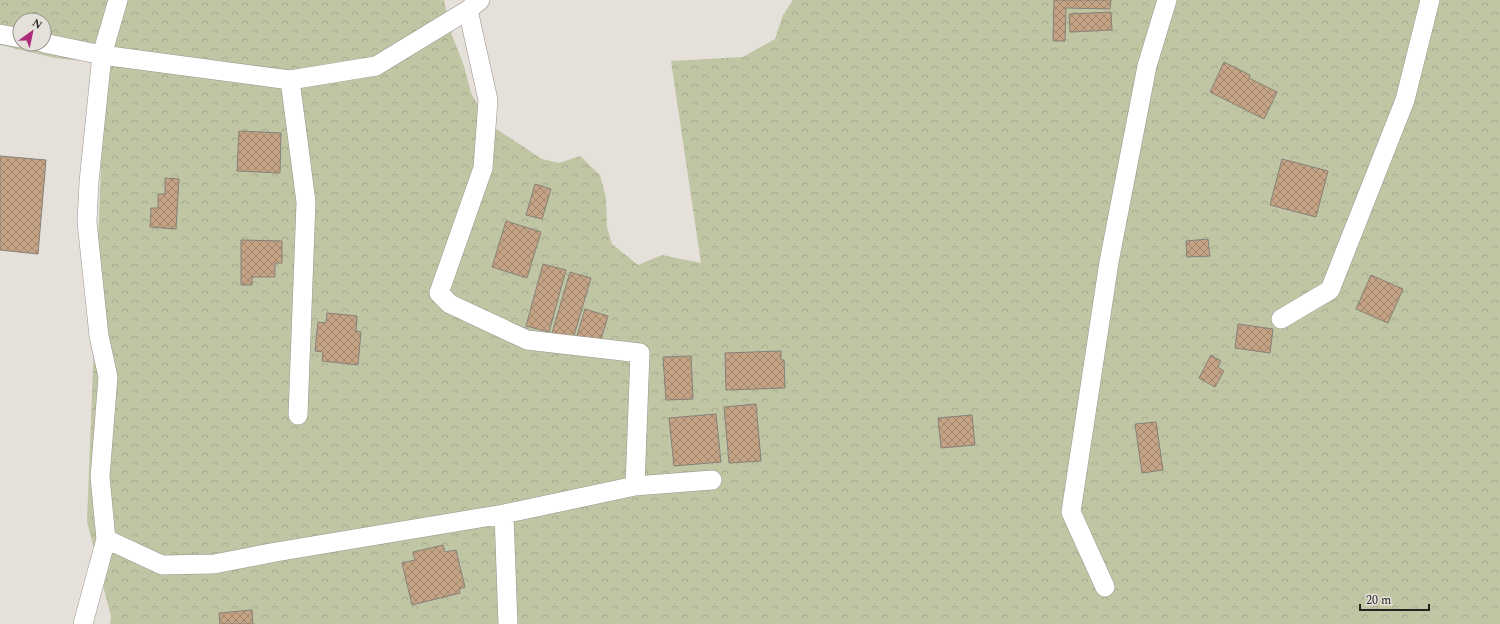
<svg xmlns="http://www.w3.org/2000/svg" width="1500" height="624" viewBox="0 0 1500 624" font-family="Spectral,serif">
  <defs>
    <pattern id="forest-crowns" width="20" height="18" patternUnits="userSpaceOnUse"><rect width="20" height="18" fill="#c0c6a4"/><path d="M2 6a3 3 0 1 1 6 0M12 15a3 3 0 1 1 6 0" fill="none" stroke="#a5aa8d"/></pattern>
    <pattern id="building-cross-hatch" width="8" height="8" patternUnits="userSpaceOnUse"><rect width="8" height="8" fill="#c5a485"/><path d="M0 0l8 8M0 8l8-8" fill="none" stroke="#a0856c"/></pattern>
  </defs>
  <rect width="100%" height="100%" fill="#e5e0d9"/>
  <path fill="url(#forest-crowns)" fill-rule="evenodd" d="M0 0H444L452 35 464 66 471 93 476 102 495 128 542 159 559 163 580 156 600 175 606 198 607 227 612 244 638 265 662 255 701 263 671 61 743 57 775 39 783 15 793 0H1500V624H110L111 617 87 521 105 63 55 58 0 45ZM20 20H44V44H20Z"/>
  <path fill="url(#building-cross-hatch)" stroke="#86807a" d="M1054 0H1111L1110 9 1066 8 1065 41H1053Z
    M1111 12 1112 30 1070 32 1069 14Z
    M1224 62 1250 75 1249 78 1277 92 1264 119 1210 92Z
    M239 131 281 133 280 173 237 171Z
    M0 156 46 160 38 254 0 250Z
    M1282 159 1328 171 1316 217 1270 205Z
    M165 178 179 179 176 229 150 227 151 208H158V194H165Z
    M535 184 551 189 542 219 526 215Z
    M506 221 541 232 527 278 492 267Z
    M1208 239 1210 256 1187 257 1186 241Z
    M241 240 282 241V263H275V277H252V285H241Z
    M543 264 566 270 549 332 526 326Z
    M570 272 591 278 573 339 552 333Z
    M1371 275 1403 289 1388 323 1356 309Z
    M585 309 608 316 599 346 576 339Z
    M327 313 357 316 356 331 361 332 358 365 322 361 323 352 315 351 318 322 326 323Z
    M1238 324 1273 329 1270 353 1235 348Z
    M781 351V360H784L785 388 726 390 725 353Z
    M1211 355 1221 361 1218 367 1224 371 1215 387 1199 378Z
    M691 356 693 399 666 400 663 357Z
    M756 404 761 461 729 463 724 407Z
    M716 414 721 462 674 466 669 418Z
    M972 415 975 445 941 448 938 418Z
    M1156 422 1163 470 1142 473 1135 424Z
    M443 545 445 552 456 550 465 587 459 589 460 593 412 605 402 563 415 560 413 552Z
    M252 610 253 624H220L219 613Z"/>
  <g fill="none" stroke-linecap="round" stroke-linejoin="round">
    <defs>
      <path id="street" d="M118 0 102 55 89 182 87 222 99 336 108 377 100 477 106 539 162 565 214 564 276 552 504 514 635 486 712 480
        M468 10 488 100 483 168 439 293 450 304 527 340 640 353 635 486
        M0 34 20 38
        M44 43 102 55 290 80 376 66 468 10 480 0
        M290 80 306 202 298 415
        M1281 319 1330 290 1405 100 1430 0
        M504 514 508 624
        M1105 587 1071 512 1109 262 1147 66 1167 0
        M83 624 106 539"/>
    </defs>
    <use href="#street" stroke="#98938d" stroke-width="20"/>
    <use href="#street" stroke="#fff" stroke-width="19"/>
  </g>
  <g transform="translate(32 32) rotate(33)"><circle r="19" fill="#e5e0d9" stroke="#98948f"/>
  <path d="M0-3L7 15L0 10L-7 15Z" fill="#ac2c7a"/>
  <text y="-6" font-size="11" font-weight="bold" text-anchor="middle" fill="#252320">N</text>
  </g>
  <path d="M1360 604v6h69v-6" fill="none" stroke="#252320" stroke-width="2"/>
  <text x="1366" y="604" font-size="12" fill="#252320" stroke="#e5e0d9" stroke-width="3" paint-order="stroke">20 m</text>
</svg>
